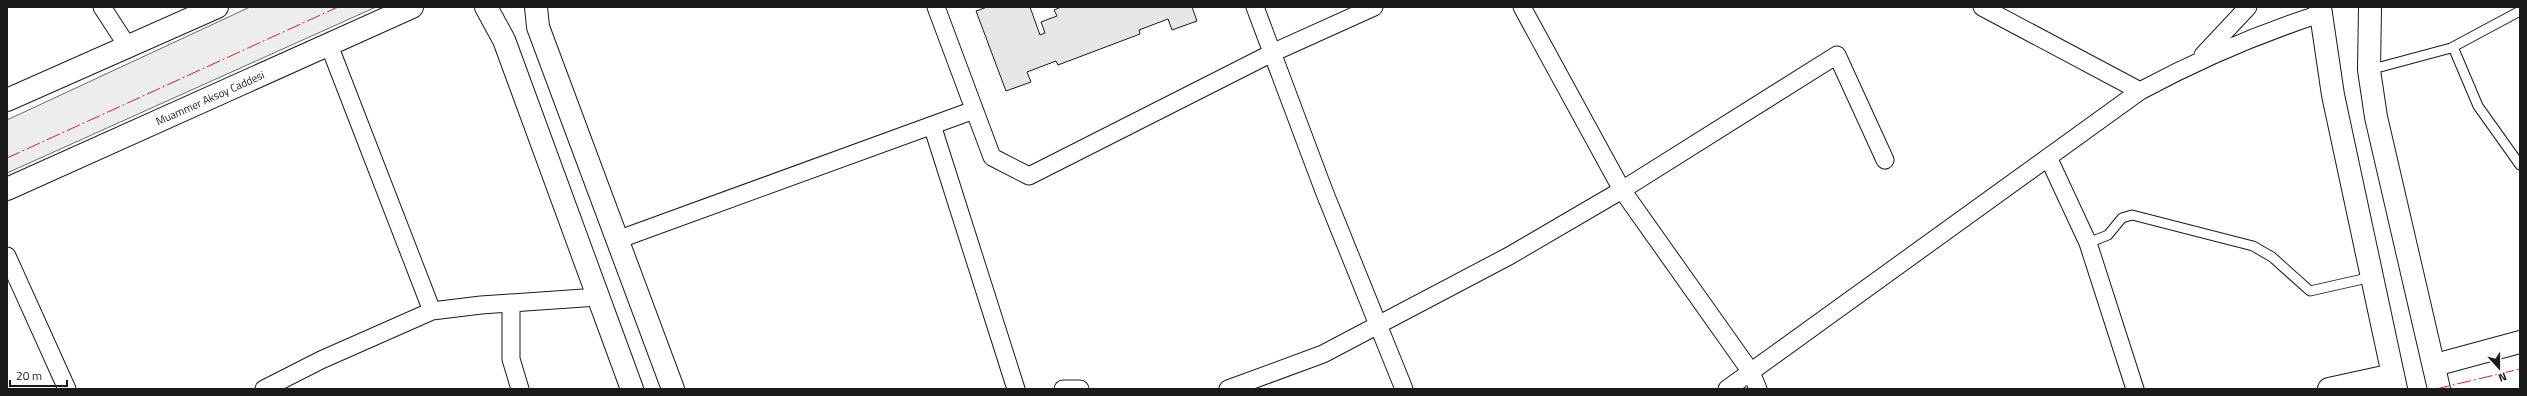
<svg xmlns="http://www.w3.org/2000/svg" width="2527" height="396" viewBox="0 0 2527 396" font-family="'Titillium Web',sans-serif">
  <rect width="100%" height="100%" fill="#fff"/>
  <path fill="#ededed" stroke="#6a6a6a" d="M250 7H376L7 173V120Z"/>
  <path fill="#e6e6e6" stroke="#1a1a1a" d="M987 7H1030L1040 35 1045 33 1041 22 1057 16 1054 10 1061 7H1192L1197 21 1172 30 1168 19 1139 30 1140 34 1058 65 1056 61 1027 72 1031 82 1006 91 976 11Z"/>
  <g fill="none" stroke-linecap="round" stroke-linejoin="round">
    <defs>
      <path id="lane" d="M2453 47 2478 106 2520 165
        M2369 70 2451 48 2520 11
        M2088 243 2108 235 2122 218 2132 215 2253 246 2272 257 2310 291 2372 277"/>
      <path id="street" d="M102 7 128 47
        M936 7 992 157 1029 176 1272 53 1374 7
        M1255 7 1324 191 1404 389
        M1522 7 1622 190 1751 372 1758 389
        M1982 7 2140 91
        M329 45 432 311
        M2203 55 2248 7
        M932 125 1016 389
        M2048 157 2088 243 2135 389
        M617 240 974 110
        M7 256 67 389
        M511 303V359L520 389
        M264 389 321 360 432 311 481 305 598 297
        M1063 389H1080
        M1228 389 1323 354 1509 256 1622 190 1837 55 1885 160
        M1727 389 2140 91C2198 60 2257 34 2320 14"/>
      <path id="secondary" d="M2320 7 2333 95 2396 389
        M2370 7 2369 70 2376 117 2439 389
        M7 100 217 7
        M7 189 412 7
        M2435 365 2520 342
        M2329 389 2393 375"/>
      <path id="primary" d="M486 7 504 40 632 389
        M536 7 538 27 673 389"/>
    </defs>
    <use href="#lane" stroke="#1a1a1a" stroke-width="11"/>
    <use href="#street" stroke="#1a1a1a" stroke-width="19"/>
    <use href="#secondary" stroke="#1a1a1a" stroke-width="24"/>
    <use href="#primary" stroke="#1a1a1a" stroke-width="24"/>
    <use href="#lane" stroke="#fff" stroke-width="9"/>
    <use href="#street" stroke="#fff" stroke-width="17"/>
    <use href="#secondary" stroke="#fff" stroke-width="22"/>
    <use href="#primary" stroke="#fff" stroke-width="22"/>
    <path stroke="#c62828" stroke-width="1" stroke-dasharray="14 3 2 3" stroke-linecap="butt" d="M7 158 338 7
      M2436 389 2520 369"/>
  </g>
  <g text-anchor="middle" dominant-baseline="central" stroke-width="3" stroke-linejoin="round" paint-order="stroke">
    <g font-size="11" fill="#1a1a1a" stroke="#fff">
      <text transform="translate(210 98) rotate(-24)">Muammer Aksoy Caddesi</text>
    </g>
  </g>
  <rect width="2527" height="396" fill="none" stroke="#1a1a1a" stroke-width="16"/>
  <g transform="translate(2499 368) rotate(159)" stroke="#ffffff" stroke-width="3" paint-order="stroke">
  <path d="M0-3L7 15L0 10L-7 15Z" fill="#1a1a1a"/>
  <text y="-6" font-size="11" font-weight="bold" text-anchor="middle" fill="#1a1a1a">N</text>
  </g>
  <path d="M10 380v6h57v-6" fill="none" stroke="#1a1a1a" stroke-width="2"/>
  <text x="16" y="380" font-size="12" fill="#1a1a1a" stroke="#ffffff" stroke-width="3" paint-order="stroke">20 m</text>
</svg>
